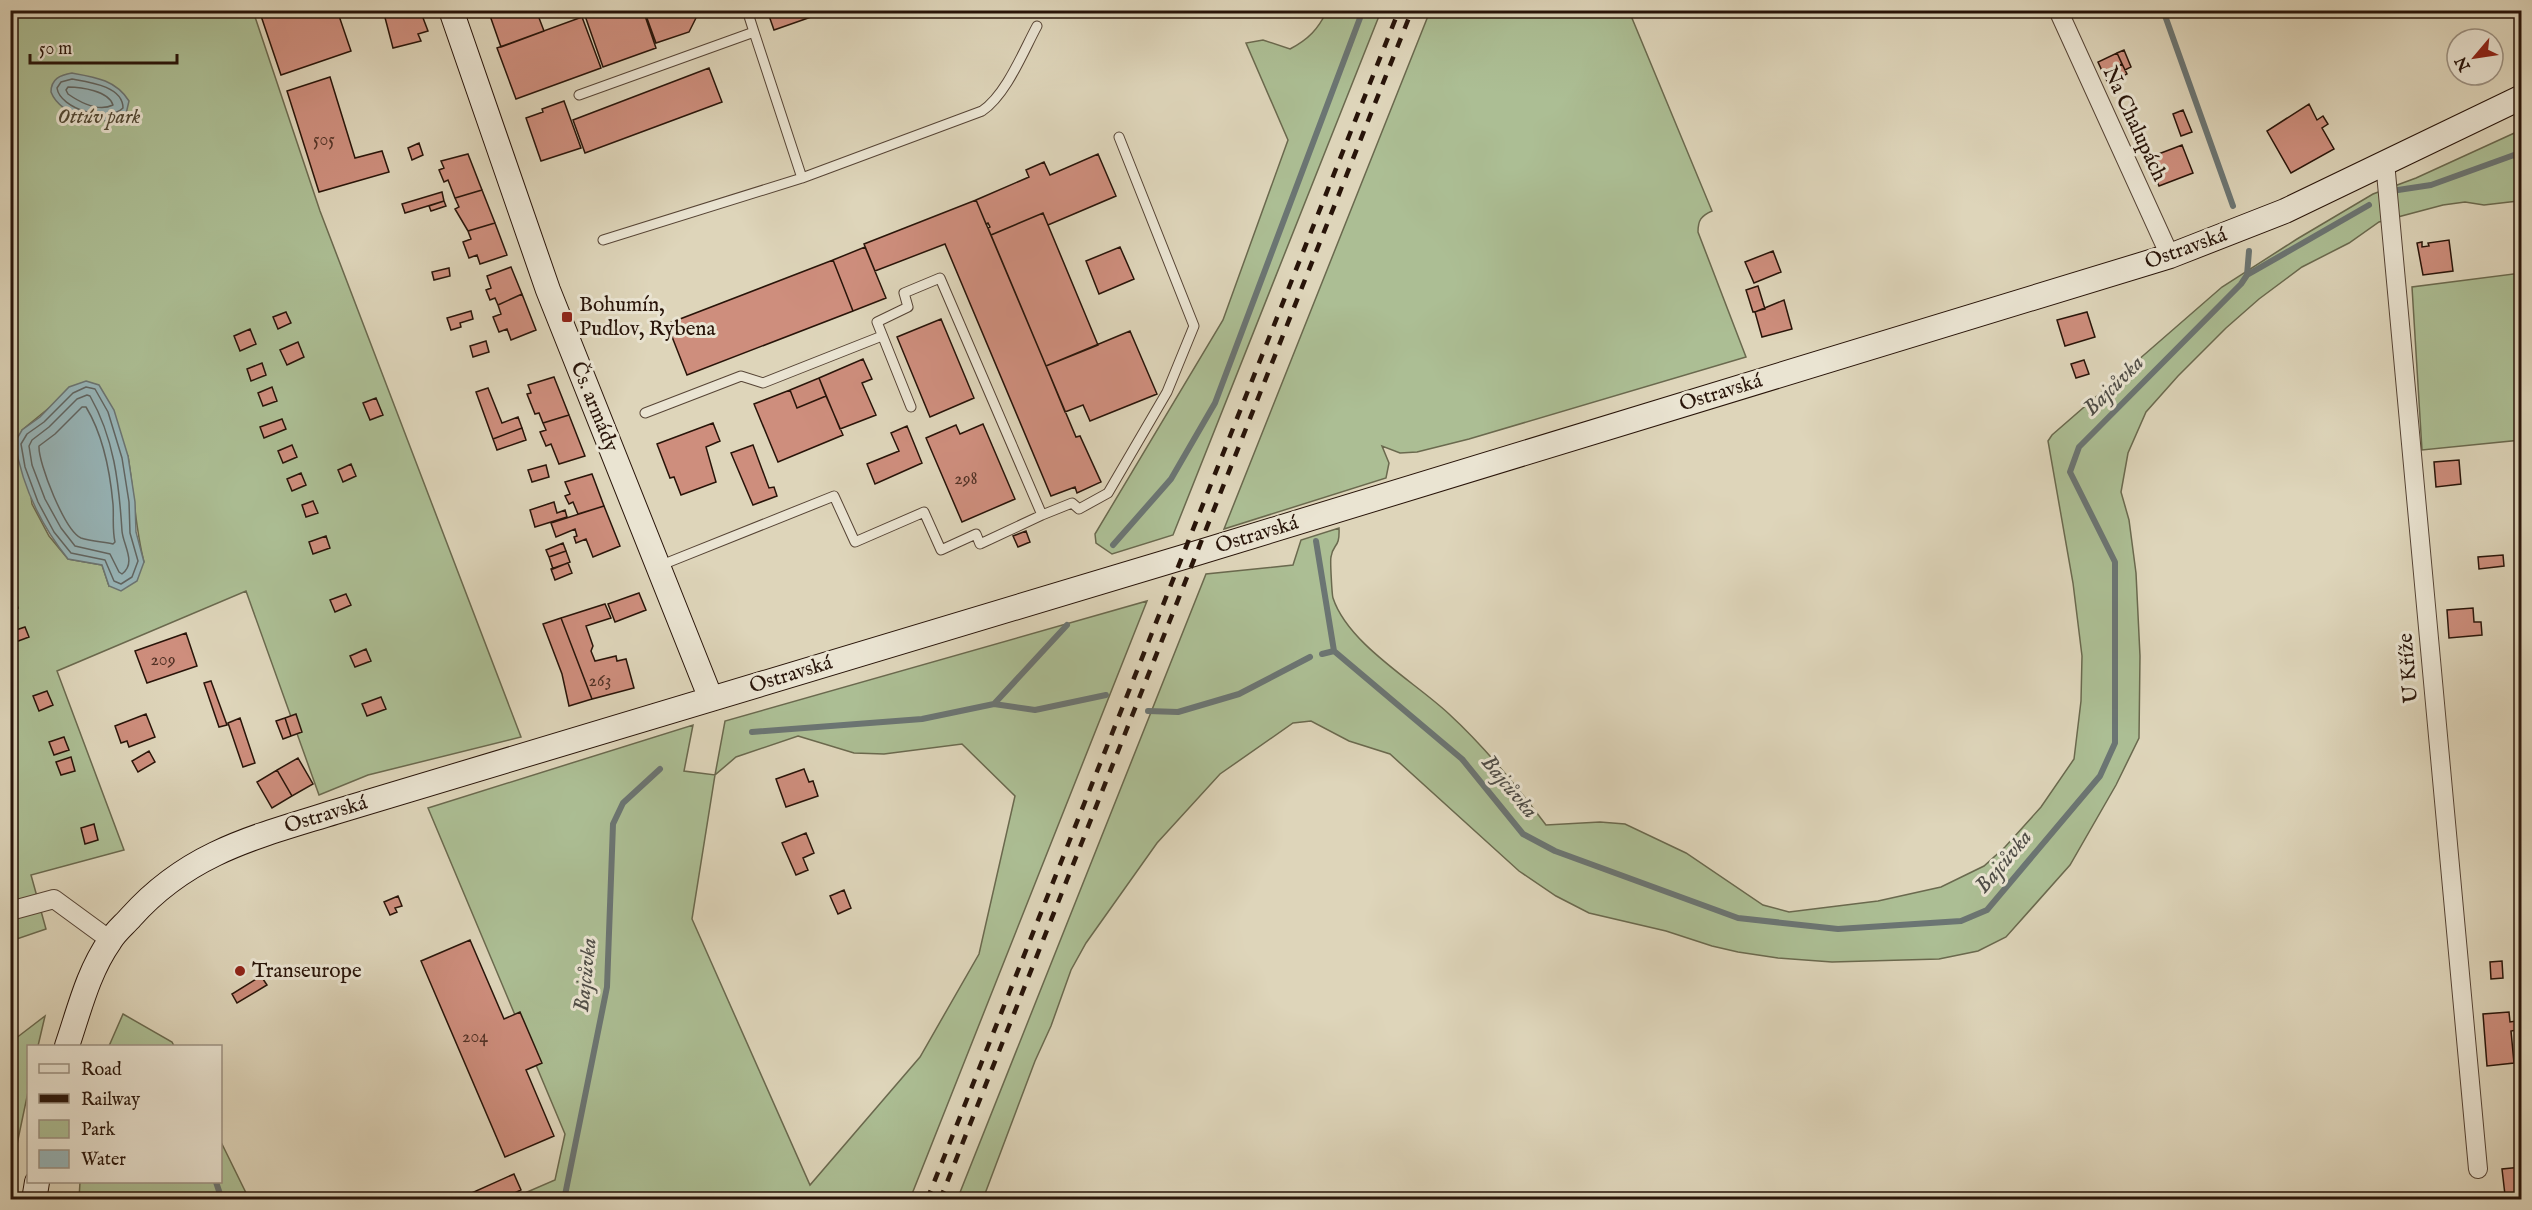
<svg xmlns="http://www.w3.org/2000/svg" width="2532" height="1210" viewBox="0 0 2532 1210" font-family="'IM FELL English',serif">
  <rect width="100%" height="100%" fill="#ded5ba"/>
  <filter id="stains"><feTurbulence type="fractalNoise" baseFrequency=".00333" numOctaves="4"/><feColorMatrix values="0 0 0 0 .2 0 0 0 0 .09 0 0 0 0 .02 0 0 0 .5 -.17"/></filter>
  <radialGradient id="worn" r=".72"><stop offset=".6" stop-color="#630" stop-opacity="0"/><stop offset="1" stop-color="#630" stop-opacity=".3"/></radialGradient>
  <path fill="#acbe94" stroke="#6a694e" stroke-width="1.5" fill-rule="evenodd" d="M10 11H253L320 211 521 737 368 775 319 795 246 591 57 671 124 850 31 875 46 929 11 941ZM54 404 128 456C134 492 135 527 144 562L109 586 102 565 68 559 49 536 32 504 22 430Z
    M1327 11H1381L1173 535 1112 554 1096 543 1095 534 1223 320 1288 140 1246 43 1263 40 1290 49C1309 39 1318 29 1327 11Z
    M1430 11H1629L1712 211C1701 216 1698 220 1698 232L1746 357 1469 439 1417 452 1400 453 1382 446 1389 463 1386 478 1224 529Z
    M2521 130V197L2518 201 2484 205 2465 202 2443 205 2379 222 2349 243 2302 267 2259 299 2226 328 2178 376 2146 412 2128 453 2121 492 2129 520 2136 573 2140 656 2139 738 2116 785 2070 865 2006 937 1978 951 1939 959 1832 962 1778 958 1738 952 1712 946 1666 931 1589 913 1556 896 1519 871 1390 754 1349 741 1311 721 1293 723 1220 774 1157 843 1086 943 1071 970 1051 1026 1035 1061 983 1199 957 1200 1206 574 1293 565 1301 540 1339 528C1340 549 1333 543 1331 557 1330 560 1332 595 1333 598 1348 644 1415 682 1449 714 1486 748 1516 785 1546 825L1600 822 1625 824 1686 853 1763 905 1789 912 1878 901 1941 887 1984 866 2005 847 2041 807 2074 759 2081 701 2082 656 2073 583 2048 441 2052 435 2222 287 2297 239 2373 194 2416 178Z
    M2521 273V440L2422 450 2412 287Z
    M1147 601 910 1199H511L555 1180 565 1134 428 808 693 725 684 771 715 775 725 721ZM798 736 854 753 884 754 962 744 1015 796 979 954 920 1057 810 1185 692 919 715 775 736 757Z
    M123 1014 172 1042 174 1046H109Z
    M45 1016 38 1046H28V1092L11 1173V1042Z
    M221 1142 249 1199H79L80 1182H220Z"/>
  <path fill="#97b6ba" stroke="#6b7573" stroke-width="1.5" d="M72 73C95 77 116 80 129 101L126 114C106 130 60 116 51 92 51 79 60 75 72 73Z
    M86 381 99 385 114 410 128 456 135 502 136 532 144 562 137 581 121 591 109 586 102 565 68 559C40 524 22 487 15 442L22 430 40 417 69 387Z"/>
  <g fill="none" stroke-linecap="round" stroke-linejoin="round">
    <path stroke="#606562" stroke-width="1.5" d="M72 79C89 82 123 86 123 108 108 123 60 109 57 88L61 82Z
      M68 87C81 87 109 91 113 105 99 112 81 103 68 94L66 90Z
      M86 387 95 389 108 412 122 458 129 502 130 533 138 561 132 577 121 584 114 581 105 560 71 553 54 532 38 502 25 467 21 444 27 434 44 422 73 393Z
      M87 395 90 396C114 438 119 483 122 531 123 545 137 563 122 574L119 572 110 554 75 546 61 528 45 499 32 465 29 446 32 440 49 427 77 399Z
      M82 407H86C103 435 110 471 113 504 114 516 112 529 115 542L113 544C103 542 90 541 81 538 65 531 38 463 39 446L55 434Z"/>
    <path stroke="#6b7573" stroke-width="6" d="M2163 10 2233 206
      M2398 190 2431 185 2514 155 2522 162
      M2247 275 2369 205
      M1316 541 1334 651
      M1113 545 1171 479 1215 403 1363 10
      M1322 654 1334 651 1462 759 1523 834 1555 851 1738 918 1838 929 1961 921 1987 910 2100 776 2115 743V562L2070 472 2079 447 2241 284 2247 275 2249 251
      M994 704 1067 625
      M1148 711 1178 712 1239 694 1310 657
      M752 732 922 719 994 704 1035 710 1106 695
      M216 1182 222 1200
      M564 1200 607 987 613 824 623 803 660 769"/>
  </g>
  <path fill="#ce8e7d" stroke="#281409" stroke-width="1.5" d="M259 10H337L351 51 281 75Z
    M383 10H420L428 31 418 34 421 41 393 48Z
    M488 10H536L544 31 501 47Z
    M583 10H643L656 48 603 67Z
    M644 10H696L697 16 689 32 656 43Z
    M767 10H831L774 30Z
    M582 17 601 68 516 99 497 48Z
    M2124 50 2131 67 2125 70 2117 53Z
    M2117 53 2122 64 2103 73 2098 62Z
    M2122 64 2127 74 2108 83 2103 73Z
    M709 68 722 102 585 153 573 120Z
    M330 77 355 158 382 151 389 172 319 192 287 91Z
    M564 101 581 148 541 161 526 118 543 112 542 109Z
    M2309 104 2317 120 2323 116 2328 124 2322 128 2334 149 2291 173 2267 131Z
    M2183 110 2192 132 2181 136 2173 114Z
    M419 143 423 155 412 160 408 148Z
    M2182 145 2193 173 2159 186 2148 158Z
    M468 154 482 190 455 198 448 180 444 182 439 170 444 168 441 161Z
    M1098 154 1116 196 1048 225 1043 213 991 235 988 228 990 227 988 223 986 224 976 200 1029 177 1026 170 1044 162 1050 175Z
    M482 190 495 223 468 231 455 209 459 207 455 198Z
    M442 192 444 201 405 213 402 204Z
    M976 200 1076 437 1080 436 1101 482 1077 493 1075 487 1051 496 945 244 875 271 864 244Z
    M444 201 446 206 431 211 429 206Z
    M1043 213 1098 345 1046 366 991 235Z
    M495 223 507 255 480 264 477 255 469 258 463 242 471 239 468 231Z
    M2449 240 2453 271 2423 275 2417 243 2422 242V247L2429 246 2428 243Z
    M865 247 886 298 853 311 833 260Z
    M1120 247 1134 279 1099 294 1086 261Z
    M1773 251 1781 272 1754 283 1745 262Z
    M833 260 853 311 687 375 667 324Z
    M511 267 522 294 498 305 495 298 490 300 486 290 491 288 487 276Z
    M449 268 450 276 434 280 432 272Z
    M1758 286 1765 309 1753 312 1746 290Z
    M522 294 536 330 511 340 507 329 499 332 493 317 501 314 498 305Z
    M1784 300 1792 329 1762 337 1755 312Z
    M471 311 473 319 460 323 461 327 451 330 447 318Z
    M286 312 291 323 278 329 273 317Z
    M2087 312 2095 337 2065 346 2057 320Z
    M941 319 974 398 930 417 897 337Z
    M250 329 256 344 240 351 234 336Z
    M1130 331 1157 394 1090 421 1083 405 1065 412 1046 366Z
    M486 341 489 352 473 357 470 346Z
    M298 342 304 357 287 365 280 350Z
    M863 359 872 379 862 383 876 415 840 429 819 378Z
    M2084 360 2089 374 2076 378 2071 364Z
    M262 363 266 375 251 381 247 369Z
    M554 377 569 415 543 423 539 413 535 414 527 394 531 393 528 385Z
    M819 378 826 396 797 408 790 390Z
    M272 387 277 401 263 406 258 393Z
    M488 388 502 423 518 417 522 428 493 439 476 392Z
    M790 390 797 408 826 396 843 435 778 462 754 404Z
    M376 398 383 415 370 420 363 403Z
    M569 415 585 456 559 464 551 444 546 446 540 432 546 430 543 423Z
    M282 419 286 429 264 438 260 427Z
    M713 423 720 441 706 447 716 482 681 495 674 477 670 478 657 444Z
    M983 424 1015 499 962 522 926 438 956 425 960 434Z
    M907 426 922 463 875 484 867 464 899 451 891 433Z
    M522 428 526 440 497 450 493 439Z
    M292 445 297 457 283 463 278 451Z
    M753 445 769 488 774 487 777 496 753 505 731 453Z
    M2459 460 2461 484 2436 487 2434 462Z
    M351 464 356 476 343 482 338 470Z
    M546 465 549 477 532 482 528 470Z
    M301 473 306 485 292 491 287 479Z
    M592 474 604 506 578 514 573 502 569 504 565 496 570 494 565 482Z
    M313 501 318 513 306 517 302 505Z
    M554 502 557 513 565 510 567 517 535 527 530 510Z
    M604 506 620 546 593 557 586 539 576 543 574 537 577 536 575 529 556 537 551 523Z
    M1026 531 1030 542 1018 547 1013 536Z
    M326 536 330 548 313 554 309 542Z
    M563 543 566 551 549 557 546 550Z
    M566 551 570 562 553 569 549 557Z
    M2503 555 2504 566 2479 569 2478 557Z
    M568 563 572 573 555 580 551 569Z
    M639 593 646 610 615 622 608 604Z
    M346 594 351 605 335 612 330 600Z
    M14 595 18 608 10 611V596Z
    M605 604 611 618 586 626 593 646 591 651 595 661 616 656 617 661 626 659 634 688 592 699 561 618Z
    M2473 608 2474 622H2481L2482 635 2449 638 2447 610Z
    M561 618 592 699 569 706 562 674 543 624Z
    M25 627 29 637 13 643 10 632Z
    M186 633 197 666 147 683 135 651Z
    M366 649 371 661 355 667 350 656Z
    M211 681 227 725 219 727 204 683Z
    M47 691 53 705 39 711 33 696Z
    M381 697 386 709 367 716 362 704Z
    M146 714 155 737 129 747 127 741 121 743 115 726Z
    M296 714 302 732 291 736 285 718Z
    M240 718 255 763 243 767 228 723Z
    M285 718 291 736 283 739 276 721Z
    M64 737 69 750 54 755 49 742Z
    M149 751 155 762 138 772 132 761Z
    M71 757 75 771 61 775 56 762Z
    M298 758 313 784 292 796 277 770Z
    M804 769 809 782 813 781 818 796 786 807 776 779Z
    M277 770 292 796 272 808 257 782Z
    M94 824 98 840 85 844 81 828Z
    M806 833 814 853 803 858 808 870 796 875 782 843Z
    M844 890 851 908 838 914 830 896Z
    M398 896 402 906 395 908 397 912 390 915 384 902Z
    M13 940 16 948 11 950 14 961 10 962V941Z
    M470 940 504 1019 520 1012 542 1063 526 1070 554 1136 505 1157 421 961Z
    M2502 961 2503 978 2491 979 2490 962Z
    M261 976 267 985 237 1003 232 994Z
    M2509 1012 2510 1022 2516 1021 2517 1030 2511 1031 2514 1063 2487 1066 2483 1014Z
    M2522 1167V1194L2505 1195 2502 1169Z
    M514 1174 521 1190 500 1200H456Z"/>
  <g fill="none" stroke-linecap="round" stroke-linejoin="round">
    <defs>
      <path id="lane" d="M579 95 754 32 747 10
        M802 178 982 111C1006 95 1023 52 1037 26
        M603 240 802 178 754 32
        M645 413 741 376 763 383 882 336
        M1042 515 1072 503 1079 509 1108 493 1167 392 1194 326 1119 137
        M659 566 834 496 855 542 924 512 941 550 976 534 980 544 1042 515 940 278 904 293 908 307 877 322 911 407"/>
      <path id="street" d="M2058 10 2170 256
        M2385 162 2478 1169
        M10 911 54 899 110 940"/>
      <path id="secondary" d="M451 10 548 290 711 699
        M67 1046C79 1011 88 972 110 941 115 932 124 925 131 917 189 852 255 837 335 812L1197 553 2170 256 2285 211 2522 97
        M34 1200 37 1182"/>
    </defs>
    <use href="#lane" stroke="#564435" stroke-width="11"/>
    <use href="#street" stroke="#564435" stroke-width="20"/>
    <use href="#secondary" stroke="#281409" stroke-width="26"/>
    <use href="#lane" stroke="#eae4d2" stroke-width="9"/>
    <use href="#street" stroke="#eae4d2" stroke-width="18"/>
    <use href="#secondary" stroke="#eae4d2" stroke-width="24"/>
    <path stroke="#281409" stroke-width="4.5" stroke-dasharray="10 10" stroke-linecap="butt" d="M927 1200 1399 10
      M940 1200 1412 10"/>
  </g>
  <g fill="#8f2418" stroke="#eae4d2" stroke-width="2">
    <rect x="561" y="311" width="12" height="12" rx="3"/>
    <circle cx="240" cy="971" r="6"/>
  </g>
  <g text-anchor="middle" dominant-baseline="central" stroke-width="6" stroke-linejoin="round" paint-order="stroke">
    <g font-size="18" fill="#523226">
      <text x="324" y="140">505</text>
      <text x="966" y="479">298</text>
      <text x="163" y="660">209</text>
      <text x="600" y="681">263</text>
      <text x="475" y="1037">204</text>
    </g>
    <g font-size="21" font-style="italic" fill="#504733" stroke="#eae4d2">
      <text x="99" y="117">Ottúv park</text>
    </g>
    <g font-size="21" fill="#281409" stroke="#eae4d2">
      <text transform="translate(2134 124) rotate(65)">Na Chalupách</text>
      <text transform="translate(2186 249) rotate(-20)">Ostravská</text>
      <text transform="translate(1721 393) rotate(-17)">Ostravská</text>
      <text transform="translate(594 407) rotate(68)">Čs. armády</text>
      <text transform="translate(1257 535) rotate(-17)">Ostravská</text>
      <text transform="translate(2409 668) rotate(-95)">U Kříže</text>
      <text transform="translate(791 675) rotate(-17)">Ostravská</text>
      <text transform="translate(326 815) rotate(-17)">Ostravská</text>
    </g>
    <g font-size="21" fill="#281409" stroke="#eae4d2" text-anchor="start">
      <text x="579" y="305">Bohumín,<tspan x="579" dy="24">Pudlov, Rybena</tspan></text>
      <text x="252" y="971">Transeurope</text>
    </g>
    <g font-size="22" font-style="italic" fill="#4f4d47" stroke="#eae4d2">
      <text transform="translate(2114 386) rotate(-45)">Bajcůvka</text>
      <text transform="translate(1509 787) rotate(50)">Bajcůvka</text>
      <text transform="translate(2004 862) rotate(-50)">Bajcůvka</text>
      <text transform="translate(586 975) rotate(-84)">Bajcůvka</text>
    </g>
  </g>
  <rect width="2532" height="1210" fill="none" stroke="#ded5ba" stroke-width="36"/>
  <rect x="12" y="12" width="2508" height="1186" fill="none" stroke="#281409" stroke-width="3"/>
  <rect x="18" y="18" width="2496" height="1174" fill="none" stroke="#281409" stroke-width="1.5"/>
  <rect x="27" y="1045" width="195" height="138" fill="#eae4d2" stroke="#9c9182" stroke-width="1.5"/>
  <rect x="39" y="1064" width="30" height="9" fill="#eae4d2" stroke="#9c9182" stroke-width="1.5"/>
  <text x="81" y="1075" font-size="18" fill="#281409">Road</text>
  <rect x="39" y="1094" width="30" height="9" fill="#281409" stroke="#9c9182" stroke-width="1.5"/>
  <text x="81" y="1105" font-size="18" fill="#281409">Railway</text>
  <rect x="39" y="1120" width="30" height="18" fill="#acbe94" stroke="#9c9182" stroke-width="1.5"/>
  <text x="81" y="1135" font-size="18" fill="#281409">Park</text>
  <rect x="39" y="1150" width="30" height="18" fill="#97b6ba" stroke="#9c9182" stroke-width="1.5"/>
  <text x="81" y="1165" font-size="18" fill="#281409">Water</text>
  <g transform="translate(2475 57) rotate(241)"><circle r="28" fill="#eae4d2" stroke="#9c9182" stroke-width="1.5"/>
  <path d="M0-4.5L10 22L0 15L-10 22Z" fill="#8f2418"/>
  <text y="-9" font-size="16" font-weight="bold" text-anchor="middle" fill="#281409">N</text>
  </g>
  <path d="M30 54v9h147v-9" fill="none" stroke="#281409" stroke-width="3"/>
  <text x="39" y="54" font-size="18" fill="#281409" stroke="#eae4d2" stroke-width="4.5" paint-order="stroke">50 m</text>
  <rect width="100%" height="100%" filter="url(#stains)"/>
  <rect width="100%" height="100%" fill="url(#worn)"/>
</svg>
